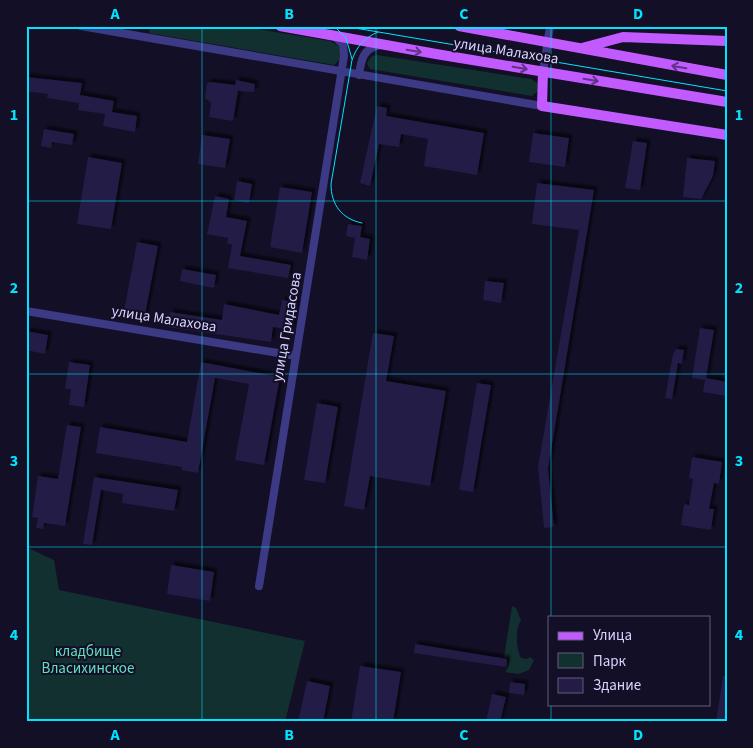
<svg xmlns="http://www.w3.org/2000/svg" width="753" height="748" viewBox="0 0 753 748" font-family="'Source Sans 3',sans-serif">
  <defs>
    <filter id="shadow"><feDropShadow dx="3.5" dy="-3.5" stdDeviation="1" flood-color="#0009"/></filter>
  </defs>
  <rect width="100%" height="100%" fill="#130f26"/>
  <path fill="#12302f" d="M150 26H238L330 41 339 46 341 58 334 65 149 33Z
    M377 55 531 79 539 84 538 91 532 96 370 69 367 63 372 56Z
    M26 547 54 560 59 590 305 641 285 722H26Z
    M512 606 516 608 521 620C515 629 516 649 521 658L527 659 530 657 534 660 529 670 519 674 505 672 509 666V658L504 657Z"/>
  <path fill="#241b47" filter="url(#shadow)" d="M26 77 82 83 80 95 114 101 112 112 137 116 135 132 103 126 105 114 78 110 79 103 47 98 48 94 26 91Z
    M236 80 255 84 254 92 238 91 233 121 209 117 211 103 205 98 207 83 211 82 235 85Z
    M377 106 387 108 386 116 484 133 477 175 424 166 428 139 401 134 399 147 379 144 370 186 360 183Z
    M44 129 74 134 72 145 52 142 51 148 41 146Z
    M533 133 569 138 565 167 529 162Z
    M202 135 230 139 225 168 198 164Z
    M633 141 647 143 640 190 625 188Z
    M88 157 122 163 111 229 77 224Z
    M687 158 715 161 713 176 701 199 683 197Z
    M237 181 252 184 249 203 234 200Z
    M537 183 594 190 548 469 554 527 544 528 538 467 579 230 532 224Z
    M280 187 312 192 302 253 270 247Z
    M215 196 229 199 226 217 247 221 240 256 291 265 288 278 228 268 232 245 227 243 228 238 207 234Z
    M348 224 362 226 360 237 370 239 367 260 352 257 355 238 346 236Z
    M137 242 158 246 144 320 123 317Z
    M182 269 216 275 214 288 180 281Z
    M485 281 504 283 501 303 483 300Z
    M282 300 296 302 292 330 273 327 271 342 168 327 170 312 222 320 224 304 279 315Z
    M700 328 714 330 706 378 727 382V396L703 392 705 380 692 378Z
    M26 331 48 335 45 354 26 350Z
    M373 333 394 336 386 381 446 391 430 486 370 476 364 510 344 506Z
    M676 349 684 350 682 364 678 363 672 399 665 398 673 354Z
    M69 362 90 365 84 407 69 405 71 389H65Z
    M201 362 280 377 264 465 235 460 249 384 215 378 198 473 182 470V467L96 453 100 427 187 442Z
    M477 383 491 385 473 492 459 490Z
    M317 403 338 407 325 483 304 480Z
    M67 425 81 427 65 526 44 523 43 529 36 528 38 518 32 517 38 476 58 479Z
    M692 457 722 462 719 484 714 483 709 509H714L711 530 681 525 684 504 689 505 693 479 689 478Z
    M94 477 178 490 174 511 122 503 123 494 101 490 92 545 83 544Z
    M171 565 214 572 210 601 167 594Z
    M415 644 507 659 506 667 414 653Z
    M360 666 401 672 393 722H351Z
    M723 676 727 677V722H716Z
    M307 681 330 686 323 722H298Z
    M510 682 525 684 524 695 509 693Z
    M492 694 506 697 500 722H486Z"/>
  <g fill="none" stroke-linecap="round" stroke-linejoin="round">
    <path stroke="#3d3a85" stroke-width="8" d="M81 26 542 106
      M543 72 550 26
      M359 75C361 60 363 48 380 45
      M26 311 296 356
      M259 586 344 56 343 44 334 36"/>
    <path stroke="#c25bff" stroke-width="10" d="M280 26 436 54 727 102
      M459 26 727 75
      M582 48 623 37 727 41
      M543 72 542 106 727 135"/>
    <path stroke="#00e5ff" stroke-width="1" d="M334 26 346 38 352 59
      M343 26 727 91
      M362 223C342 219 331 205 331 184L352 60C357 46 364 38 378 32"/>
  </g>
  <defs><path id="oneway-shaft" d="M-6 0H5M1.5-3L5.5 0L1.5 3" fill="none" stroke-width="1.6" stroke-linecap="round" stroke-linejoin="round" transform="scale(1.25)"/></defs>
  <g stroke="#623188">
    <use href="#oneway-shaft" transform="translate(414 51) rotate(10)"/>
    <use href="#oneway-shaft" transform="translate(679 67) rotate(-170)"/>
    <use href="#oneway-shaft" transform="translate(520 68) rotate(9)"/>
    <use href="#oneway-shaft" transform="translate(591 80) rotate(9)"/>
  </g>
  <path fill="none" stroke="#00e5ff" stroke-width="1" stroke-opacity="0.55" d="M202 26V722M376 26V722M551 26V617M26 201H727M26 374H727M26 547H727M551 704V722"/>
  <g text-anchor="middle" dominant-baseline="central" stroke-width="4" stroke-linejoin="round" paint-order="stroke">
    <g font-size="15" fill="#d9d4ff" stroke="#130f26">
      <text transform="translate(506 51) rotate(9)">улица Малахова</text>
      <text transform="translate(164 319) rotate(9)">улица Малахова</text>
      <text transform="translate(287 327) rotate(-80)">улица Гридасова</text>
    </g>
    <g font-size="15" fill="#5fe0c0" stroke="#130f26">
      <text x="88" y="651">кладбище<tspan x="88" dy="17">Власихинское</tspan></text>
    </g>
  </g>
  <rect width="753" height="748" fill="none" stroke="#130f26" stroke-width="55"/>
  <rect x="548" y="616" width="162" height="90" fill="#130f26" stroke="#625e7d"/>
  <rect x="558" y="632" width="25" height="8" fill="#c25bff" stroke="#625e7d"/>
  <text x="593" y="640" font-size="15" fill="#d9d4ff">Улица</text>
  <rect x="558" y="653" width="25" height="15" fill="#12302f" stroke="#625e7d"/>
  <text x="593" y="666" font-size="15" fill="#d9d4ff">Парк</text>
  <rect x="558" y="678" width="25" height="15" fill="#241b47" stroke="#625e7d"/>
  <text x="593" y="690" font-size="15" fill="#d9d4ff">Здание</text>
  <rect x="28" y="28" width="698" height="692" fill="none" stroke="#00e5ff" stroke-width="2"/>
  <g font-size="16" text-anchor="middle" font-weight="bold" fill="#00e5ff">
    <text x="115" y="19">A</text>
    <text x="289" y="19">B</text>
    <text x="464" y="19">C</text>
    <text x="638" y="19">D</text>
    <text x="14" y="120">1</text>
    <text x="739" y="120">1</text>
    <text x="14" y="293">2</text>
    <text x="739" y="293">2</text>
    <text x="14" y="466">3</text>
    <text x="739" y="466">3</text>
    <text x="14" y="640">4</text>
    <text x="739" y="640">4</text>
    <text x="115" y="740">A</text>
    <text x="289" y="740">B</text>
    <text x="464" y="740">C</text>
    <text x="638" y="740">D</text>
  </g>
</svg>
